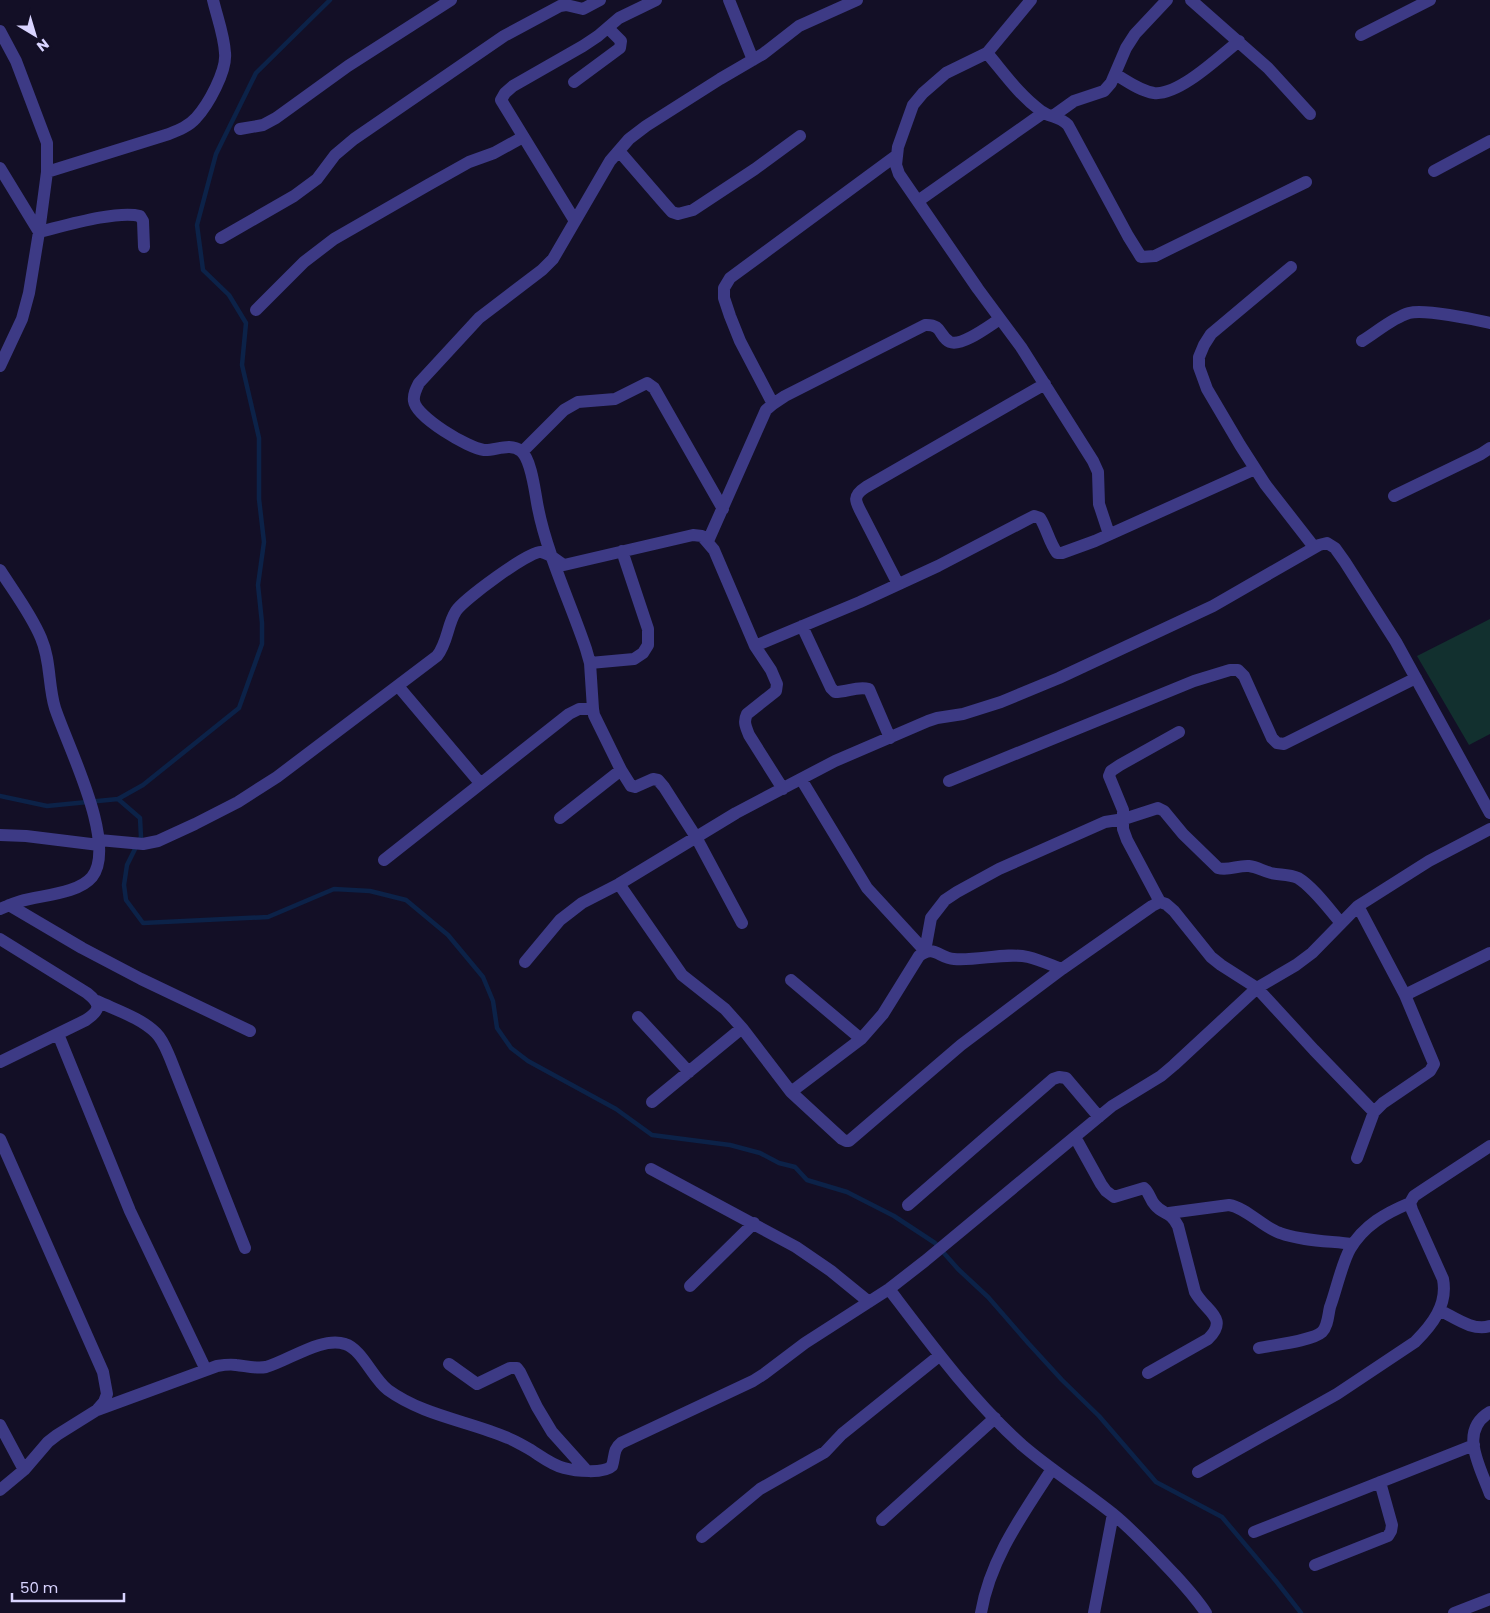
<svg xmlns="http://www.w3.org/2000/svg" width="1490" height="1613" viewBox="0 0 1490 1613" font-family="Poppins,sans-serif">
  <rect width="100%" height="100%" fill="#130f26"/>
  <path fill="#12302f" d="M1490 619V734L1469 745 1417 656Z"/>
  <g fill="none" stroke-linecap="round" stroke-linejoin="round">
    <path stroke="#0c2248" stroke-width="4.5" d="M0 796 47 806 118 799 143 785 239 708 262 644V623L258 585 264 542 259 499V438L242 365 246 323 229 295 203 270 197 225 216 154 256 73 330 0
      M118 799 140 818 141 837 127 865 124 885 126 900 143 923 268 917 334 889 370 891 406 900 448 935 483 977 493 1001 497 1028 511 1048 528 1061 616 1109 652 1135 730 1145 760 1153 779 1163 795 1167 807 1180 847 1192 894 1216 935 1243 958 1269 988 1297 1029 1344 1062 1380 1099 1416 1156 1482 1222 1517 1276 1581 1301 1613"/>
    <path stroke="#3d3a85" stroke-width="12" d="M729 0 753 60
      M1031 0 987 53 946 73 923 93 913 105 898 147 896 165 899 174 978 289 1021 347 1093 461 1098 472 1099 504 1109 534
      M1191 0 1268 68 1310 114
      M0 31 16 61 47 143V172L39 232 29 293 22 319 0 366
      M1361 35 1430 0
      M987 53C1004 73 1019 95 1041 111 1050 118 1058 115 1068 125L1128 236 1141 257 1155 256 1306 182
      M1115 74C1127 81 1140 91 1154 93 1179 96 1220 56 1239 41
      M574 82 620 48 621 41 608 28
      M1053 116 1074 101 1104 91 1111 83 1126 48 1135 34 1167 0
      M240 129 263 125 276 118 348 66 451 0
      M619 151 664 203 672 212 678 214 693 210 755 169 800 136
      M0 168 39 232C64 226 117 210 140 216L143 221 144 247
      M1434 171 1490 141
      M47 172 169 134C179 130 189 126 196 118 208 105 227 71 225 53 224 35 217 17 213 0
      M918 201 1043 113
      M575 221 501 100 505 93 513 86 583 46 598 36 619 18 656 0
      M221 238 294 196 317 179 335 155 354 139 504 36 560 6 566 5 583 9 600 0
      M1291 267 1211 334 1204 345 1199 357V367L1207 389 1240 445 1265 484 1314 547
      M256 310 304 262 334 239 428 185 469 162 494 153 523 137
      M1362 341C1377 332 1392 318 1409 313 1425 309 1473 319 1490 323
      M773 404 740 341 730 316 724 298V288L730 278 897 155
      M522 452 564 410 578 402 615 399 647 383 654 388 723 509
      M1394 496 1481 454 1490 448
      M708 541 766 410 773 404 785 396 925 325C943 324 939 337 950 342 962 347 990 325 1000 319
      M0 570C14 592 31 614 41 638 51 661 48 685 55 708 67 745 118 844 92 877 78 894 41 895 21 901 14 903 7 906 0 909
      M898 584 862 514C855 501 852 496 866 487L1045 384
      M802 626 831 688 835 692C847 692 857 686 869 689L890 738
      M755 646 860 602 938 566 1034 516 1040 518C1047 529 1049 542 1057 553H1062L1095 541 1255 469
      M590 663 634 659 643 653 648 645V629L622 551
      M398 686 480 783
      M801 779 867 888 925 951
      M949 781 1194 681 1230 670H1238L1244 676 1272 738 1277 743 1284 744 1416 678
      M560 818 621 770
      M0 835 26 836 99 845
      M99 840 143 844 158 841 195 824 238 802 277 777 437 656C448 642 447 625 456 611 463 600 530 550 541 552 549 553 557 561 564 565L693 535 702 536 714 550 755 646 771 670 777 684 776 691 747 714C743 722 746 727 749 735L783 789
      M384 860 569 714 579 709H593
      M619 884 682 975 725 1009 742 1028 791 1092 861 1039 883 1014 919 956C934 944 939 958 954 959 978 961 1006 952 1028 957 1040 960 1051 965 1062 969
      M1160 902 1127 840 1123 829V810L1109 776 1111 771 1120 765 1179 732
      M9 905 82 948 141 979 250 1031
      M742 923 696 837 664 787 658 780 653 779 635 787 631 786 621 770 594 715 593 709 590 663 586 649C571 604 547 554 538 508 535 494 532 460 521 451 510 442 495 451 484 450 468 448 416 417 414 401 413 395 416 389 419 383L479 318 542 270 553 259 610 161 629 139 646 126 720 79 763 54 799 26 857 0
      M0 939 87 993C101 1004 101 1010 86 1020L0 1062
      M925 951 931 918 945 900 957 892 999 869 1105 822 1124 819 1158 808 1164 811 1183 834 1218 868C1229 871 1238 865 1249 866 1257 867 1263 871 1271 873 1280 875 1289 874 1298 878 1313 887 1329 909 1341 923
      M525 962 560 920 582 903 619 884 736 813 835 761 928 721 937 718 963 714 1001 702 1059 678 1213 606 1319 545 1327 543 1335 548 1345 562 1396 642 1490 813
      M791 980 861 1039
      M1405 995 1490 953
      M97 1001C116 1010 141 1018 156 1033 163 1040 166 1049 170 1058L245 1248
      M638 1017 689 1072
      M58 1034 130 1211 206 1370
      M791 1092 842 1139 846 1141H849L961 1045 1062 969 1152 906 1160 902 1166 904 1174 911 1211 957 1221 965 1257 988 1314 1050 1374 1112
      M652 1102 742 1028
      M1075 1137 1101 1184 1106 1191 1114 1197 1144 1188C1150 1193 1150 1200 1155 1205 1163 1215 1170 1210 1178 1226L1195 1292C1205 1311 1230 1318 1208 1339L1148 1373
      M0 1139 103 1372 107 1394 104 1402 97 1410 57 1435 48 1442 24 1470 0 1490
      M1357 1158 1374 1112 1383 1103 1430 1071 1434 1064 1405 995 1358 906
      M651 1169 796 1247 831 1271 869 1302
      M908 1205 1053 1079 1059 1077 1066 1078 1099 1117
      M1169 1213 1229 1205C1247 1208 1262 1227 1280 1233 1301 1241 1330 1241 1353 1244
      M690 1286 754 1223
      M889 1289C930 1343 971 1399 1022 1445 1051 1470 1083 1490 1113 1514 1135 1532 1155 1554 1175 1575 1186 1587 1197 1599 1206 1613
      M1439 1310C1454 1317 1473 1332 1490 1326
      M1259 1348C1273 1345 1312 1341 1322 1332 1328 1326 1328 1315 1330 1307 1336 1291 1342 1263 1350 1249 1364 1225 1386 1213 1410 1203
      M449 1364 477 1384 510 1368H517L520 1372 537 1407 552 1432 587 1471
      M97 1410 217 1366C223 1365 230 1364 236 1365 246 1366 256 1369 266 1367 288 1361 322 1336 345 1344 362 1349 373 1379 388 1390 424 1416 469 1421 508 1438 516 1441 524 1446 531 1450 542 1457 552 1465 564 1468 575 1471 604 1474 612 1466 615 1457 613 1449 621 1443L753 1381 764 1374 805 1343 889 1289 925 1261 1112 1106 1161 1076 1174 1065 1257 988 1296 965 1312 953 1358 906 1429 861 1490 829
      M1490 1412C1458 1431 1480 1466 1490 1494
      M0 1425 24 1470
      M1198 1472 1337 1394 1415 1342C1432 1325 1448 1305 1443 1279L1412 1210 1410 1203 1414 1196 1426 1188 1490 1146
      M882 1520 995 1418
      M1254 1532 1474 1445
      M702 1537 760 1489 825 1452 842 1434 939 1356
      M1315 1565 1388 1536 1391 1531 1392 1525 1380 1482
      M981 1613C990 1559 1023 1514 1052 1469
      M1094 1613 1113 1514
      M1454 1613 1490 1599"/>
  </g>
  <g transform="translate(35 35) rotate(142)" stroke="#130f26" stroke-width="4" paint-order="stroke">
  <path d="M0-4L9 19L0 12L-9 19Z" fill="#d9d4ff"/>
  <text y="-8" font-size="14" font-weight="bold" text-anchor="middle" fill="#d9d4ff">N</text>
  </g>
  <path d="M12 1593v8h112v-8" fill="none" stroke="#d9d4ff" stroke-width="2.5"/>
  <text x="20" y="1593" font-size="15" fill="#d9d4ff" stroke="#130f26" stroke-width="4" paint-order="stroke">50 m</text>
</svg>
